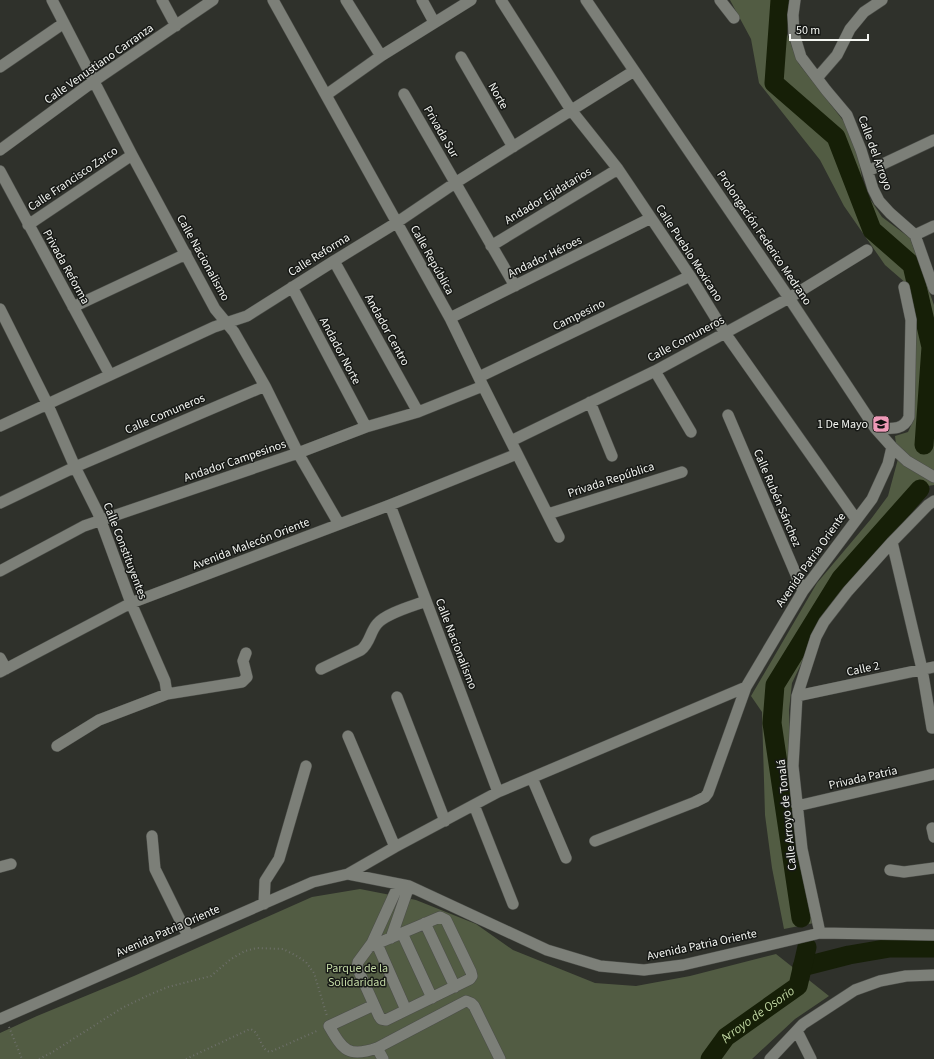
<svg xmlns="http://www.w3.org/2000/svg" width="934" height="1059" viewBox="0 0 934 1059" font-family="'Source Sans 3',sans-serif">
  <rect width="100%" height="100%" fill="#2f312b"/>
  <path fill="#525c43" d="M730 0H790L786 14 787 34 799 64 849 128 859 160 864 190 882 217 910 238 934 305V485L928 486 824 616 792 683 789 710 792 815 800 864 814 923 784 929 772 868 765 815 762 712 751 696 817 583 871 519 888 496 898 459 895 436 908 432 915 417V319L907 284 885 265 844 206 820 160 759 83 751 39Z
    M360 889 416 900 476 924 513 950 595 983 636 986 690 976 776 954 829 996 795 1019 752 1059H0V1033L37 1016 134 976 312 897Z"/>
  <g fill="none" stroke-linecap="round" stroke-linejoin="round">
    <g stroke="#161f07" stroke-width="19">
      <path d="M780 0 774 83 836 137 872 230 912 265 931 347 924 445"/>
      <path d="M801 918 772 723 775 685 841 578 920 489"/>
      <path d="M802 967 849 955 890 948H934"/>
      <path id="s1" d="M710 1059 726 1037 798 986 807 947"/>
    </g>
    <defs>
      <path id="minor" d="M52 0 132 155 215 309 234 332 265 386 298 453 339 524
        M162 0 176 26
        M273 0 450 318 483 386 559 537
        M346 0 381 56
        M422 0 434 22
        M501 0 571 110 618 169 690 276 725 333 856 519
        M586 0 789 298 875 428 892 447 907 461 934 477
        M720 0 734 18
        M795 0 793 15 794 34 801 57 826 90 847 115 861 150 873 189 879 201 890 213 915 235 934 289
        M461 57 513 147
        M0 67 64 23
        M817 78 837 55 850 29 864 12 882 0
        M404 94 515 286
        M326 95 381 56 471 0
        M0 150 94 81 213 0
        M0 171 110 375
        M868 171 934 140
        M28 225 132 155
        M915 235 934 226
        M491 246 618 169
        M334 261 418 412
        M292 287 366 427
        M73 307 186 254
        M0 309 47 403 75 467 98 513 131 603 165 681 167 694
        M450 318 651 218
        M655 371 691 432
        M479 377 690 276
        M590 402 612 456
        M728 415 803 591
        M0 426 214 327 247 316 334 261 396 223 455 183 634 71
        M875 428C888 428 903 432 909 417L911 320 904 287
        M511 441 655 371 725 333 789 298 867 250
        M0 503 75 467 265 386
        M390 505 498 792
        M548 514 682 472
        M892 542 922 669 932 728
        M0 571 84 526 298 453 366 427 418 412 483 386
        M0 658 6 669
        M321 669 361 650C370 643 370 632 377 624 386 613 413 606 426 601
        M0 672 131 603 390 505 517 454
        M797 696 934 667
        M397 697 445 821
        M348 736 395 847
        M57 746 99 720 167 694 242 682 247 677 243 661 246 653
        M532 778 566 858
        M474 805 513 904
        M797 806 934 774
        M932 828 934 837
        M152 836 155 869 188 936
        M595 841 695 802 705 797 708 793 746 687 803 591 872 499 888 464 892 447
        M0 867 11 864
        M890 870 904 872 934 868
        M348 874 409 886 547 950 600 966 644 970 683 965 820 933 934 935
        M264 904 265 881 279 859 306 766
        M425 923 455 987
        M402 933 432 998
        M820 933 802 849 793 766 797 696 816 637 824 622 848 591 892 542 928 505 934 501
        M391 938 409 886
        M377 944 406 1010
        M369 947 440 917 446 920 471 972 472 976 470 979 386 1020 381 1019 379 1016 357 967 358 962 372 943 399 884
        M374 1005 329 1026C343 1050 348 1058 377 1048L466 1001 471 1003 474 1006 500 1059
        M0 1019 313 882 348 874 395 847 498 792 746 687
        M797 1031 811 1059
        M377 1048 383 1059
        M770 1059 803 1024 855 990 880 981 906 976 934 975"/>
    </defs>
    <use href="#minor" stroke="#4c4e49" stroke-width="12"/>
    <path stroke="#6e706a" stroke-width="2" stroke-dasharray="1 3" stroke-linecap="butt" d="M9 1027 22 1059
      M39 1059 51 1053 122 1008 151 994 168 987 211 976 231 959 245 951 257 948 283 949 295 955 306 962 314 973 327 1016
      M186 1059 250 1029C261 1032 259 1049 270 1052L319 1030"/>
    <use href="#minor" stroke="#7c7f78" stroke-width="11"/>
  </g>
  <defs>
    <symbol id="school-square" viewBox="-11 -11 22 22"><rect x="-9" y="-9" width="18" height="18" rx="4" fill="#ef9ab8" stroke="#171916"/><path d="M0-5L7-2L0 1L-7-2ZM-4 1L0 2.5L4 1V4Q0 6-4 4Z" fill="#111"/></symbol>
  </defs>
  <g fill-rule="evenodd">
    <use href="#school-square" x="871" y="414" width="20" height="20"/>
  </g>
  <g text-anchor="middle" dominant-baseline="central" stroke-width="3" stroke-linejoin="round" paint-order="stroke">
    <g font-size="12" fill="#f3f5f1" stroke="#171916">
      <text transform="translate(99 64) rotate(-35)">Calle Venustiano Carranza</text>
      <text transform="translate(498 96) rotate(60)">Norte</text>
      <text transform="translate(441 132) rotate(60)">Privada Sur</text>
      <text transform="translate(875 153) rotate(70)">Calle del Arroyo</text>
      <text transform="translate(73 179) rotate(-34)">Calle Francisco Zarco</text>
      <text transform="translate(548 196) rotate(-31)">Andador Ejidatarios</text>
      <text transform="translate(764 238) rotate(56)">Prolongación Federico Medrano</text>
      <text transform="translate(689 253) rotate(57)">Calle Pueblo Mexicano</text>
      <text transform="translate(319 255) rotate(-32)">Calle Reforma</text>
      <text transform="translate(545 257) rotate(-26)">Andador Héroes</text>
      <text transform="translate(203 258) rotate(61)">Calle Nacionalismo</text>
      <text transform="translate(432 260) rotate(61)">Calle República</text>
      <text transform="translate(66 267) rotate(61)">Privada Reforma</text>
      <text transform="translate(579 315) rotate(-26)">Campesino</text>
      <text transform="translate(387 330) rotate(61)">Andador Centro</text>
      <text transform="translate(686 339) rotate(-28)">Calle Comuneros</text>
      <text transform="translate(340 351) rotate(62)">Andador Norte</text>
      <text transform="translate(165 414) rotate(-23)">Calle Comuneros</text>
      <text transform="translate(235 461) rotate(-19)">Andador Campesinos</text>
      <text transform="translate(611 480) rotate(-18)">Privada República</text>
      <text transform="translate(777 498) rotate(67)">Calle Rubén Sánchez</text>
      <text transform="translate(251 544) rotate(-21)">Avenida Malecón Oriente</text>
      <text transform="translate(125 551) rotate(69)">Calle Constituyentes</text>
      <text transform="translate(811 560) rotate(-55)">Avenida Patria Oriente</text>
      <text transform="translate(456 644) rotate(69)">Calle Nacionalismo</text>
      <text transform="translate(863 669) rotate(-12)">Calle 2</text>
      <text transform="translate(863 778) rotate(-13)">Privada Patria</text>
      <text transform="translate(787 815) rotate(-96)">Calle Arroyo de Tonalá</text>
      <text transform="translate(168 931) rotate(-24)">Avenida Patria Oriente</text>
      <text transform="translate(702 945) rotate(-12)">Avenida Patria Oriente</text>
    </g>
    <g font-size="12" fill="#f3f5f1" stroke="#171916" text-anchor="end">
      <text x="868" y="424">1 De Mayo</text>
    </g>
    <g font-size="12" fill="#c4daa6" stroke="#171916">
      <text x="357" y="968">Parque de la<tspan x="357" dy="14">Solidaridad</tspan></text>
    </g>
    <g font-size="13" font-style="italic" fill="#bed4a0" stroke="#171916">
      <text stroke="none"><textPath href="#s1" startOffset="66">Arroyo de Osorio</textPath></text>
    </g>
  </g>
  <path d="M790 34v6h78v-6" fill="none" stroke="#f3f5f1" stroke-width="2"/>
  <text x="796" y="34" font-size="12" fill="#f3f5f1" stroke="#171916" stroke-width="3" paint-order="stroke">50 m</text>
</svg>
